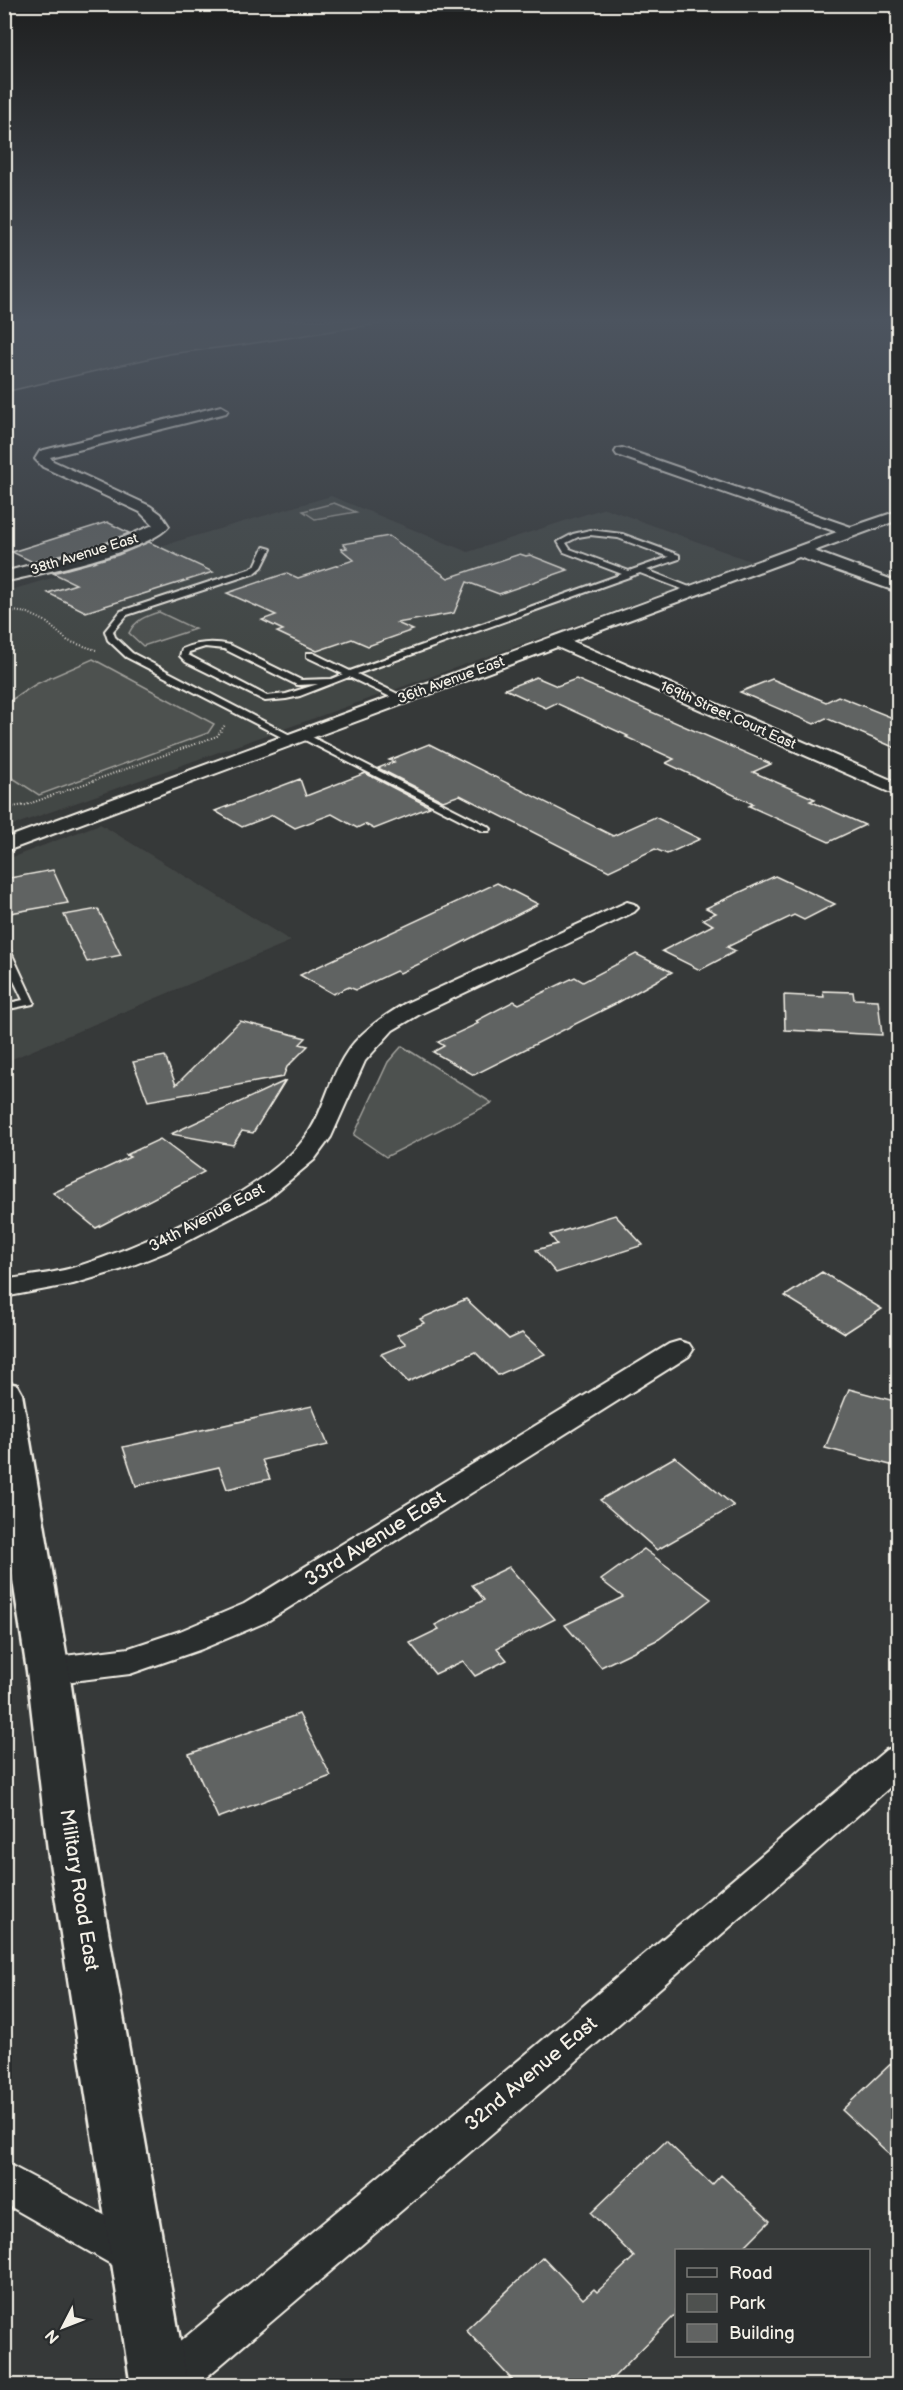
<svg xmlns="http://www.w3.org/2000/svg" width="903" height="2390" viewBox="0 0 903 2390" font-family="'Balsamiq Sans',sans-serif">
  <rect width="100%" height="100%" fill="#363939"/>
  <filter id="ink" filterUnits="userSpaceOnUse"><feTurbulence type="fractalNoise" baseFrequency=".0167" numOctaves="2"/><feDisplacementMap in="SourceGraphic" scale="12" xChannelSelector="R" yChannelSelector="G"/><feConvolveMatrix kernelMatrix="1 2 1 2 8 2 1 2 1" color-interpolation-filters="sRGB"/></filter>
  <g filter="url(#ink)">
    <path fill="#434645" d="M331 496 468 552 605 508 753 562 5 828 4 592Z
      M100 824 291 941 5 1062V860Z"/>
    <path fill="#4e514f" stroke="#a1a19c" stroke-width="1.5" d="M5 320H403L242 345 169 354 5 392Z
      M334 503 356 512 315 519 303 511Z
      M159 612 195 629 143 646 129 633C135 620 146 616 159 612Z
      M93 659 214 724 208 733 39 795 5 773V704L36 684Z
      M402 1046 492 1103 386 1157 354 1135 388 1062Z"/>
    <path fill="#616362" stroke="#f4f1e8" stroke-width="1.5" d="M107 522 129 533 105 543 33 562 12 552Z
      M389 536 448 578 520 554 526 556 530 555 568 570 499 594 467 582 454 613 397 623 413 630 368 646 352 639 317 651 277 632 283 630 262 620 276 615 227 593 287 573 298 578 354 560 341 549 347 548 343 544Z
      M149 542 213 572 86 612 48 593 76 584 53 573 118 555Z
      M536 677 557 686 576 679 771 764 753 772 815 799 810 801 865 825 829 842 749 806 753 804 666 763 674 759 626 737 628 736 556 703 546 708 505 689Z
      M772 679 826 702 838 696 898 720V749L826 718 814 724 740 692Z
      M429 744 613 836 655 817 700 839 667 854 655 849 609 871 460 795 443 801 378 768 394 762 389 760Z
      M365 773 430 807 374 829 365 824 357 828 332 814 295 828 273 815 242 827 215 811 300 779 306 796Z
      M53 870 68 903 4 914V879Z
      M775 876 835 904 804 920 794 915 727 947 736 951 700 970 662 951 713 925 703 919 716 913 706 908Z
      M497 883 538 904 438 955 400 973 396 971 356 990 349 987 333 994 300 975Z
      M98 909 121 955 87 962 64 915Z
      M636 954 672 972 619 1002 474 1075 433 1052 444 1046 438 1042 479 1023 476 1021 514 1001 519 1004 575 977 583 982Z
      M823 991 853 992 854 999 878 1000 882 1035 785 1030 784 995 824 997Z
      M240 1021 306 1038 300 1044 308 1046 287 1067 283 1077 148 1101 133 1062 165 1056 176 1085Z
      M285 1081 253 1133 242 1131 233 1145 171 1134Z
      M160 1139 204 1172 96 1228 53 1193 130 1157 126 1155Z
      M615 1215 643 1245 556 1273 536 1250 557 1244 550 1235Z
      M822 1272 882 1309 845 1333 785 1296Z
      M466 1299 509 1339 522 1333 545 1354 498 1375 475 1352 408 1382 381 1354 406 1344 397 1335 424 1323 420 1319Z
      M849 1389 898 1402V1467L825 1448Z
      M312 1406 328 1445 262 1460 270 1479 227 1489 219 1467 136 1486 123 1447Z
      M675 1457 734 1506 657 1550 600 1500Z
      M644 1549 711 1599 659 1639 601 1667 565 1625 623 1597 601 1580Z
      M509 1567 555 1619 497 1648 507 1660 475 1676 463 1661 435 1674 410 1643 439 1629 435 1625 484 1600 472 1585Z
      M299 1714 331 1776 218 1818 189 1754Z
      M898 2057V2162L842 2110Z
      M666 2141 712 2185 721 2175 770 2221 741 2250H676V2314L606 2385H517L466 2330 543 2257 583 2299 594 2289 597 2292 634 2257 591 2213Z"/>
    <g fill="none" stroke-linecap="round" stroke-linejoin="round">
      <defs>
        <path id="lane" d="M590 530 622 534 679 555V559L647 570 697 590 690 592 640 573 357 674 404 697V701L401 702 349 677 300 696 286 699 265 701 186 662 180 656 182 649C198 642 213 641 230 645L301 680 331 679 343 674 307 657V653H313L350 671 622 574 564 552 558 542 573 534ZM590 535 618 538 669 557 629 571 570 549 566 543 578 537ZM205 647 224 649 297 685 318 684 286 694 267 696 188 655 189 652Z
          M264 547 271 549 262 567 255 573 127 615 113 631 115 637 132 653 294 737 295 739 291 742 126 657 108 640 105 631 121 611 249 569 255 566Z
          M302 732 489 827 491 829 489 831H483L299 737V733Z
          M4 945 9 948 34 1002 33 1004 4 1010V1004L23 1000 4 960Z"/>
        <path id="street" d="M221 406 228 410 226 413 50 457 53 461 150 506 161 514 169 526C148 552 40 573 4 582V572L106 545 153 525 140 512 43 467 35 459 40 451Z
          M622 448 851 527 898 511V520L814 551 898 582V592L799 557 572 641 898 783V796L557 647 4 852V839L837 532 617 455 615 452 617 449Z
          M627 902 634 904 638 908 634 912 420 1014 393 1030 365 1061 331 1137 314 1160 266 1200 166 1252 123 1269 73 1284 4 1297V1280C27 1276 50 1274 72 1268 138 1248 272 1191 309 1132 324 1109 329 1081 343 1058 357 1034 381 1018 404 1004Z
          M679 1341 689 1344 693 1350 689 1356 266 1622 202 1649 130 1674 48 1684 36 1680 32 1671 36 1662 48 1658 129 1648 180 1631 244 1604 669 1344Z
          M898 1746V1780L565 2071 196 2386H140L146 2370 537 2045 886 1750Z
          M4 2162 153 2241 159 2256 153 2271 138 2277 123 2271 4 2203Z"/>
        <path id="secondary" d="M4 1382 17 1385 22 1394 69 1671 94 1850 188 2386H131L48 1850 27 1671 4 1522Z"/>
      </defs>
      <use href="#lane" stroke="#f4f1e8" stroke-width="4"/>
      <use href="#street" stroke="#f4f1e8" stroke-width="4"/>
      <use href="#secondary" stroke="#f4f1e8" stroke-width="5"/>
      <path stroke="#f4f1e8" stroke-width="2" stroke-dasharray="1 2" stroke-linecap="butt" d="M4 610 28 613 45 621 68 641 96 650
        M4 808 26 805 217 736 225 725"/>
      <use href="#lane" fill="#2a2d2e" fill-rule="evenodd"/>
      <use href="#street" fill="#2a2d2e" fill-rule="evenodd"/>
      <use href="#secondary" fill="#2a2d2e" fill-rule="evenodd"/>
    </g>
  </g>
  <linearGradient id="sky" x2="0" y2="1"><stop stop-color="#1e1f1f"/><stop offset="0.49" stop-color="#4c545f"/><stop offset="1" stop-color="#4c545f" stop-opacity="0"/></linearGradient>
  <rect width="903" height="655" fill="url(#sky)"/>
  <g text-anchor="middle" dominant-baseline="central" stroke-width="4.5" stroke-linejoin="round" paint-order="stroke">
    <g font-size="14" fill="#f4f1e8" stroke="#2a2d2e">
      <text transform="translate(84 554) rotate(-17)">38th Avenue East</text>
      <text transform="translate(451 680) rotate(-20)">36th Avenue East</text>
      <text transform="translate(728 715) rotate(24)">169th Street Court East</text>
    </g>
    <g font-size="16" fill="#f4f1e8" stroke="#2a2d2e">
      <text transform="translate(207 1218) rotate(-28)">34th Avenue East</text>
    </g>
    <g font-size="20" fill="#f4f1e8" stroke="#2a2d2e">
      <text transform="translate(375 1539) rotate(-32)">33rd Avenue East</text>
      <text transform="translate(79 1890) rotate(81)">Military Road East</text>
      <text transform="translate(531 2074) rotate(-40)">32nd Avenue East</text>
    </g>
  </g>
  <rect width="903" height="2390" fill="none" stroke="#2a2d2e" stroke-width="24"/>
  <rect x="12" y="12" width="879" height="2366" fill="none" stroke="#f4f1e8" stroke-width="2" filter="url(#ink)"/>
  <rect x="675" y="2249" width="195" height="108" fill="#2a2d2e" stroke="#7b7b78" stroke-width="1.5"/>
  <rect x="687" y="2268" width="30" height="9" fill="#2a2d2e" stroke="#7b7b78" stroke-width="1.5"/>
  <text x="729" y="2279" font-size="18" fill="#f4f1e8">Road</text>
  <rect x="687" y="2294" width="30" height="18" fill="#4e514f" stroke="#7b7b78" stroke-width="1.5"/>
  <text x="729" y="2309" font-size="18" fill="#f4f1e8">Park</text>
  <rect x="687" y="2324" width="30" height="18" fill="#616362" stroke="#7b7b78" stroke-width="1.5"/>
  <text x="729" y="2339" font-size="18" fill="#f4f1e8">Building</text>
  <g transform="translate(63 2327) rotate(228)" stroke="#2a2d2e" stroke-width="4.5" paint-order="stroke">
  <path d="M0-4.5L10 22L0 15L-10 22Z" fill="#f4f1e8"/>
  <text y="-9" font-size="16" font-weight="bold" text-anchor="middle" fill="#f4f1e8">N</text>
  </g>
</svg>
